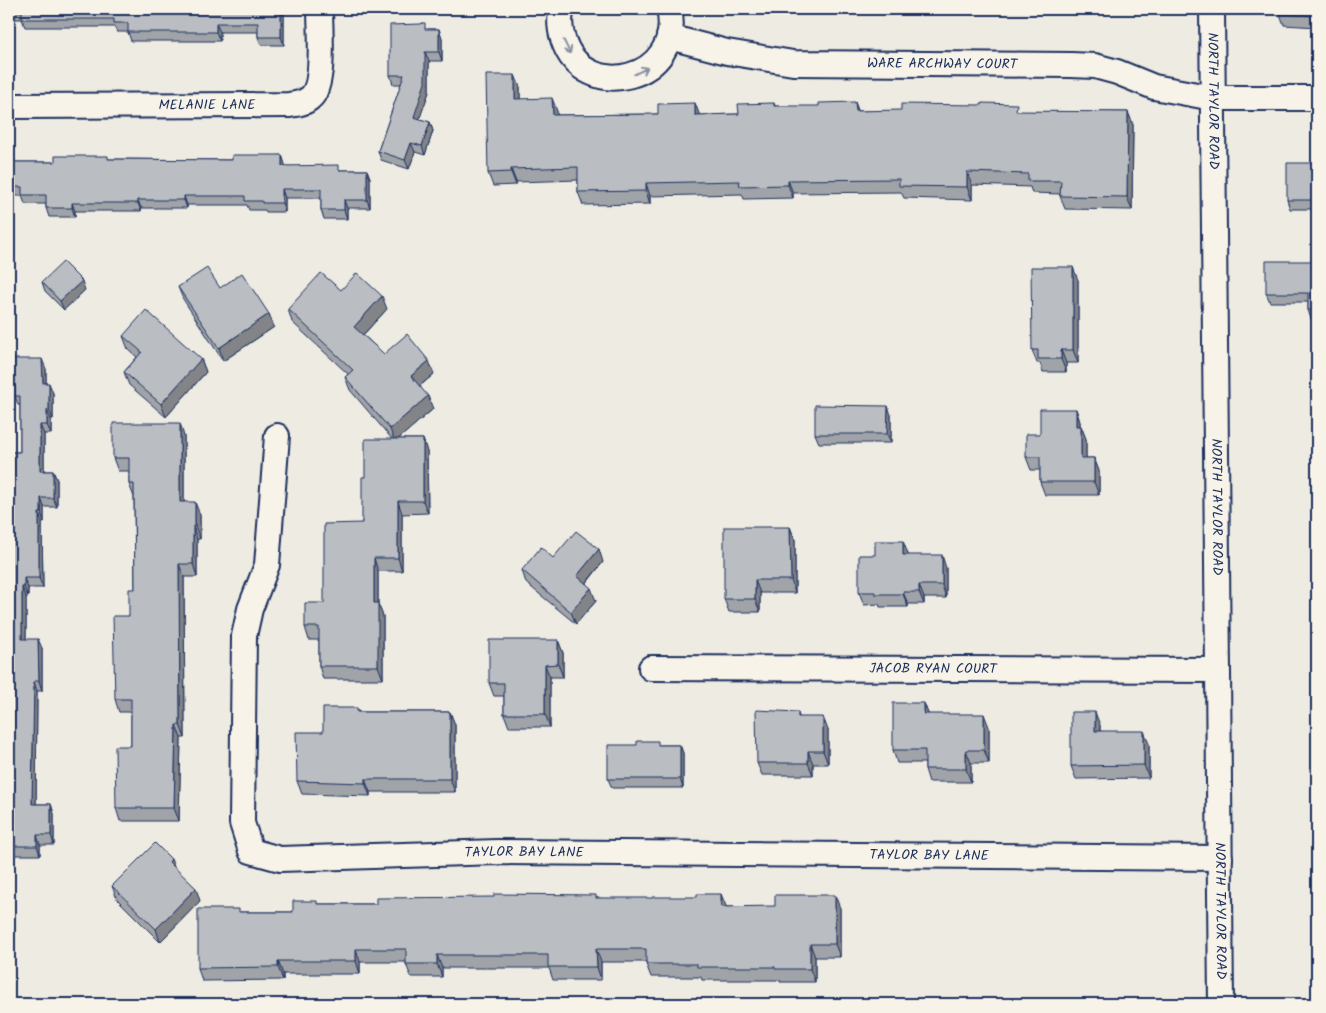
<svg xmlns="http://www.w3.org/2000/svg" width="1326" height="1013" viewBox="0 0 1326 1013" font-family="Kalam,sans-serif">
  <rect width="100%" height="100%" fill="#eeebe2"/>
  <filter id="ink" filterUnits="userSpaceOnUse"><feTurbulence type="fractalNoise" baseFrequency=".02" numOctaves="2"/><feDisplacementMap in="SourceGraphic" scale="10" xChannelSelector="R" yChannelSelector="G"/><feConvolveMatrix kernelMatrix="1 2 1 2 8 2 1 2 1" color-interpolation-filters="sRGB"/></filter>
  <g filter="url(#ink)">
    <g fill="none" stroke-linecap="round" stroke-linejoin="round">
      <defs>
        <g id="minor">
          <path d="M562 9C559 18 560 29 563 39 584 106 685 79 669 9"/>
          <path id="s1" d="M1212 9 1221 1004"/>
          <path id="s2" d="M669 37 727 52 793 63 1071 65 1095 66 1117 72 1154 87 1213 98H1317"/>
          <path id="s3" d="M9 106 289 105C298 104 305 103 311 97 325 84 320 29 320 9"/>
          <path id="s4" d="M277 436 267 565 250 609 244 636 242 823 251 851 280 859 497 852 1220 858"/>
          <path id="s5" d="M651 668 1217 670"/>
        </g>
      </defs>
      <use href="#minor" stroke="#1b2f5e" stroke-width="28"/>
      <use href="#minor" stroke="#f7f3e8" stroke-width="24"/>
    </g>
    <path fill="#a0a3a7" stroke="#1b2f5e" d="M9 9H284V45H261L258 37V32H220V41H131L128 32H117L115 27H25L22 19H9Z
      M1317 9V28V27L1284 25 1280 14Z
      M428 29H439L442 38V61H429V92L419 119 430 122 433 131 425 155 415 152 409 169 381 160 378 151 401 84H393L390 75Z
      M520 87V99L557 111V115L658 114 695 103 699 115 739 114 774 103 775 106 859 111 1128 112 1133 125 1132 210 1065 209 1060 196V194L1032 193 1030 187 972 185V200L904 198 901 192 793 193V198L744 199 742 194 650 196V204L583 205 578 192V180L516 182V185L493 186 488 173Z
      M282 155 285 166 341 170H367L370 178V208H347V219H324L321 210V198H285V212H266L265 210H249L247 205H187V208H141V211H75V217H49L46 208V204H25L22 196H9V162H55L109 159 232 160Z
      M1317 163V209H1290L1287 200Z
      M1317 261V319H1311L1308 310V302H1270L1266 293Z
      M1078 280V363H1066V372H1043L1040 363H1037L1032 350Z
      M42 282 85 290 64 310 45 291Z
      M178 287 220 288 269 314 274 327 223 361 183 299Z
      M341 290 387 309 363 335 384 354 434 374 420 386 433 409 398 439H423L427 452 428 513 402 514V571H378V604L383 616V679H323L319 666V640H309L305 627 324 603 362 523 365 477 392 439 350 390 345 377 348 374 292 322 288 309Z
      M123 336 201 359 206 372 166 417 129 385 124 372 137 357 128 349Z
      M9 359 46 369V383L53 393V419H51V434H44V471H53L57 480V507H44V522H42L43 588H28V597H26V639L42 648V691H37L36 804H51L54 814V845H40V855H13L9 846V531H11V489H9V452H20V405H18L15 396H12L9 388Z
      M1076 409 1080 422V426H1081L1086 439V458H1094L1099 471V495H1045L1040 482V470H1031L1026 457 1040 434Z
      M891 415V443H819L815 434Z
      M184 436V502L200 515V539H197V577H184L185 738H181L179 821H120L116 808 131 746V712H119L115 699 129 616 135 589 134 497 129 484V471H118L113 458Z
      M790 527 795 540V593H760V612H729L724 599Z
      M908 554V555L946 568V598H924V604H908V607H880L879 604 864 605 859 592 875 555Z
      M553 558 603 562 586 584 596 601 576 624 526 583 522 570Z
      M558 640 563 653V677H550V727H509L504 714V696H494L489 683Z
      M924 703 928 714 989 727V763H971V782H929L925 769V763H897L893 750Z
      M357 708 359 712H450L455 725V792H370V796L302 794 297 781 323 732Z
      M798 712 799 717 828 730V764H813V775H762L757 763Z
      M1100 725V731L1149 744V778L1076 779 1071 766Z
      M659 745H680L683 753V788H612L608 779Z
      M174 867 200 901 160 942 117 899 112 886Z
      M597 898 726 907 840 908V957H815V982H780V980H702L701 977H651L646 964V962H601V980H553L549 968H442V977H411L406 964V962H360V974H283V980L202 981 198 968 240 912H293L318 904H376Z"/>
    <path fill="#828488" stroke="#1b2f5e" d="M281 9H284V45L281 37Z
      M216 23 220 32V41L216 32Z
      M439 29 442 38V61L439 52Z
      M425 52 429 61V92L417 126 414 117Z
      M515 75 520 87V112L515 99Z
      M552 98 557 111 558 128 553 115Z
      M855 102 860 115 856 111Z
      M695 103 700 116 695 115Z
      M1128 112 1133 125 1132 210 1127 197Z
      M430 122 433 131 425 155 422 146Z
      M411 143 415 152 409 169 405 160Z
      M282 155 285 164V175L282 166Z
      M511 169 516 182V185L511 172Z
      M367 170 370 178V208L367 200Z
      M967 172 972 185V200L967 187Z
      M788 180 793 193V198L788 185Z
      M646 183 650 196V204L646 191Z
      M282 189 285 198V212L282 203Z
      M184 196 187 205V208L184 200Z
      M138 200 141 208V211L138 203Z
      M344 200 347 208V219L344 210Z
      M72 203 75 211V217L72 208Z
      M1073 267 1078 280V363L1073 350Z
      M82 281 85 290 64 310 60 301Z
      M382 296 387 309 359 339 354 327Z
      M269 314 274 327 223 361 219 348Z
      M1061 350 1066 363V372L1061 359Z
      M42 359 46 369V393L43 383Z
      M201 359 206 372 166 417 161 404Z
      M429 361 434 374 416 389 411 376Z
      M49 383 53 393V419L49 410Z
      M428 396 433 409 395 442 390 429Z
      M888 406 891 415V443L887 434Z
      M1076 409 1080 422V439L1076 426Z
      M47 410 51 419V434L47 425Z
      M180 423 184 436V515L180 502Z
      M40 425 44 434V480L40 471Z
      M1081 426 1086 439V471L1081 458Z
      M423 439 427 452 428 513 423 501Z
      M1094 458 1099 471V495L1094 482Z
      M53 471 57 480V507L53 498Z
      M41 498 44 507V522L41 513Z
      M398 501 402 514V571L398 558Z
      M195 502 200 515V539L195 526Z
      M39 513 42 522 43 588 39 578Z
      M193 526 197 539V577L193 564Z
      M790 527 795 540V593L791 580Z
      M903 541 908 554V568L903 555Z
      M599 549 603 562 581 589 577 576Z
      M942 555 946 568V598L942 585Z
      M374 558 378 571V604L383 616V679L378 666 374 603Z
      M179 564 184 577 185 738 180 725Z
      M24 578 28 588V597L24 587Z
      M755 580 760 593V612L755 599Z
      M919 585 924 598V604L919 592Z
      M22 587 26 597V648L22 639Z
      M591 588 596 601 576 624 571 612Z
      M903 592 908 604V607L903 594Z
      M38 639 42 648V691L39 681Z
      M558 640 563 653V677L558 664Z
      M545 665 550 677V727L545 714Z
      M34 681 37 691 36 814 32 804Z
      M924 703 929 716 924 714Z
      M450 712 455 725V792L450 779Z
      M1095 712 1100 725V744L1095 731Z
      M984 714 989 727V763L984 750Z
      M823 717 828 730V764L823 751Z
      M176 725 181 738 179 821 174 808Z
      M1144 731 1149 744V778L1144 765Z
      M680 745 683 753V788L680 779Z
      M966 750 971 763V782L966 769Z
      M808 751 813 764V775L808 763Z
      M365 779 370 792V796L365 783Z
      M51 804 54 814V845L51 835Z
      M37 835 40 845V855L37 846Z
      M171 859 176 872 169 862Z
      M196 888 200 901 160 942 156 929Z
      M721 894 726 906V920L721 907Z
      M835 895 840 908V957L835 944Z
      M810 944 815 957V982L810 969Z
      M356 949 360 962V974L356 961Z
      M596 949 601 962V980L597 967Z
      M437 955 442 968V977L437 964Z
      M278 961 283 974V980L278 967Z"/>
    <path fill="#babdc2" stroke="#1b2f5e" d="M9 9H281V37H258V23H216V32H128V23H114V19H22V11H9Z
      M1280 9H1317V25H1316V16L1280 14Z
      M422 23H425V29H439V52H425V83L414 117 430 122 422 146 411 143 405 160 378 151 404 75H390V25L421 24Z
      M486 75H515V99L552 98 553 115 658 114V104L695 103V115L739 114 738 104 774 103V106H819V103L855 102 856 111 901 110V104L982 105V103L1017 104 1016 111 1128 112 1127 197 1060 196 1061 181H1028V174L967 172V187L899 186V179L788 180V185L740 186 739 181 646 183V191L578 192V167L511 169V172L488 173Z
      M232 155H282V166L339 165V170H367V200H344V210H321V189H282V203H262V201H245V196H184V200H138V203H72V208H46V195H22V187H9V162H55V156H108V159L232 160Z
      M1287 163H1317V200H1287Z
      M1266 261H1317V310H1308V293H1266Z
      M63 262 82 281 60 301 42 282Z
      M1031 267H1073V350H1061V359H1038V350H1032Z
      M207 268 220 288 242 273 269 314 219 348 178 287Z
      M321 273 341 290 357 273 382 296 354 327 384 354 407 334 429 361 411 376 428 396 390 429 345 377 353 370 288 309Z
      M146 310 201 359 161 404 124 372 142 352 123 336Z
      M9 359H42L43 383H49V410H47V425H40V471H53V498H41V513H39V578H24V587H22V639H38L39 681H34L32 804H51V835H37V846H9V531H11V479H9V452H20V396H15V387H9Z
      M815 405 888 406 887 434H815Z
      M1040 409H1076V426H1081V458H1094V482H1040V457H1026V434H1040Z
      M113 423H180V502H195V526H193V564H179L180 725H176L174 808H116L115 746H131V699H115L113 616H129V589H135L134 484H129V458H113Z
      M365 439H423V501H398V558H374V603H378V666H319V627H305V603H324V524L362 523V477H365Z
      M724 527H790L791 580H755V599H724Z
      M576 531 599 549 577 576 591 588 571 612 522 570 541 547 553 558Z
      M875 541H903V555H942V585H919V592H903V594H875V592H859V555H875Z
      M489 640H558V664L545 665V714H504V683H489Z
      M893 703H924V714H984V750H966V769H925V750H893Z
      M323 708H357V712H450V779H365V783L297 781 296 732H323Z
      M756 710 798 712V717H823V751H808V763H757Z
      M1071 712H1095V731H1144V765L1071 766Z
      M637 741H658V745H680V779H608V745H637Z
      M155 843 171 859 169 862 196 888 156 929 112 886Z
      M494 894 596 895V898H653V897H697V894H721V907L775 906V895H835V944H810V969H775V967H697V964H646V949H596L597 967H548V955H437V964H406V949H356V961H278V967L198 968V909H239V912H293V901H317V904H376V898L494 897Z"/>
    <defs><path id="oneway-shaft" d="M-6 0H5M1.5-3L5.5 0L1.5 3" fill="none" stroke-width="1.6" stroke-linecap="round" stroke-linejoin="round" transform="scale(1.25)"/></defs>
    <g stroke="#8991a3">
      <use href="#oneway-shaft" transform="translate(567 47) rotate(64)"/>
      <use href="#oneway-shaft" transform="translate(641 71) rotate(-26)"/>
    </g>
  </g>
  <g text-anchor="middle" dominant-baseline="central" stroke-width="4.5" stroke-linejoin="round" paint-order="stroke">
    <g font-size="14" fill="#1b2f5e" stroke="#f7f3e8">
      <text stroke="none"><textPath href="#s2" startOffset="276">WARE ARCHWAY COURT</textPath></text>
      <text stroke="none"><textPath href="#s1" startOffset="92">NORTH TAYLOR ROAD</textPath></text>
      <text stroke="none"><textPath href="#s3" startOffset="198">MELANIE LANE</textPath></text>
      <text stroke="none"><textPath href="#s1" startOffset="498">NORTH TAYLOR ROAD</textPath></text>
      <text stroke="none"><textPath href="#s5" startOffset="282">JACOB RYAN COURT</textPath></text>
      <text stroke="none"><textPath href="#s4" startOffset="695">TAYLOR BAY LANE</textPath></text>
      <text stroke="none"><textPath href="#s4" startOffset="1100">TAYLOR BAY LANE</textPath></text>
      <text stroke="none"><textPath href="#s1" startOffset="902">NORTH TAYLOR ROAD</textPath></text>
    </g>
  </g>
  <rect width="1326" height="1013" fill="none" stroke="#f7f3e8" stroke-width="30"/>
  <rect x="15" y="15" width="1296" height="983" fill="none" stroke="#1b2f5e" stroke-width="2" filter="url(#ink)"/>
</svg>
